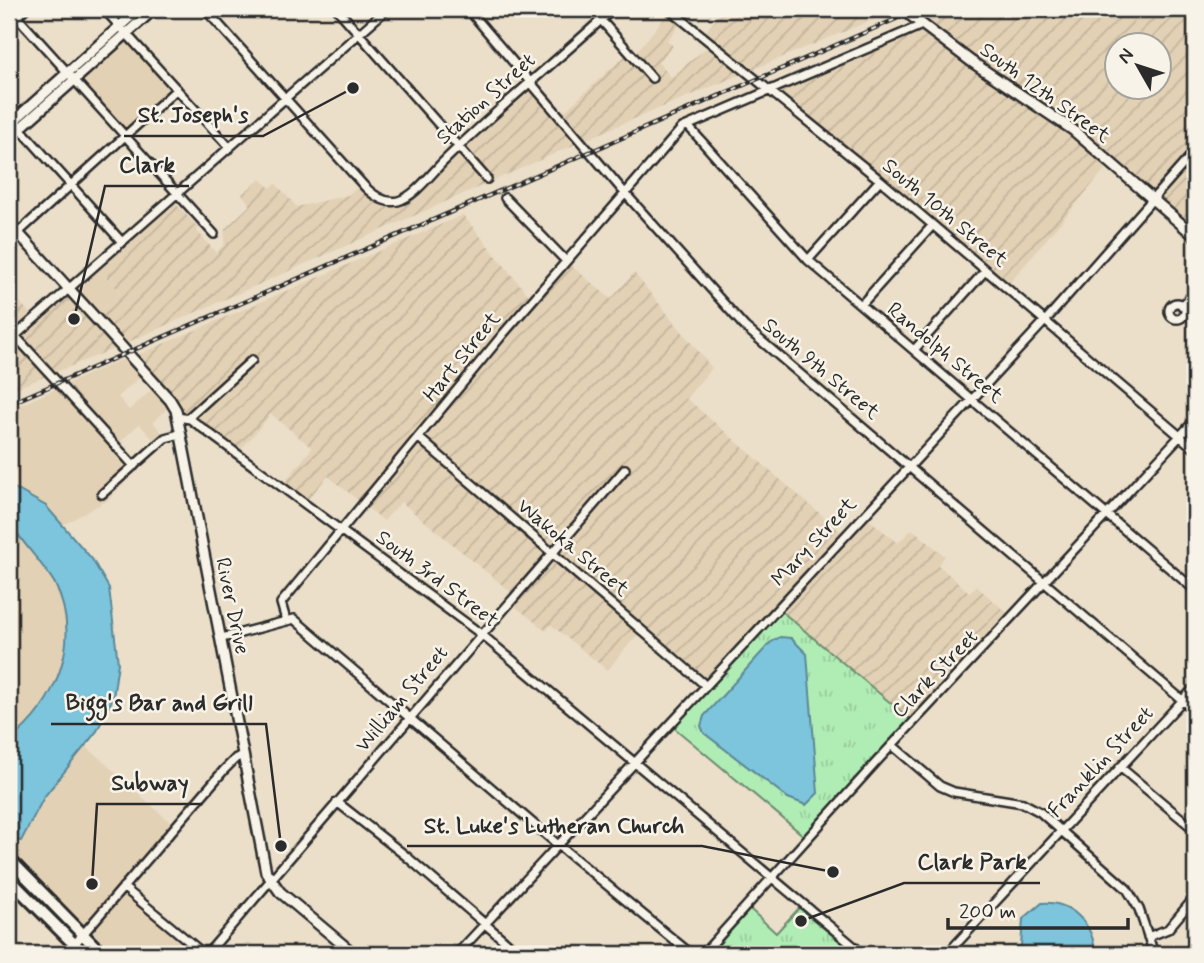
<svg xmlns="http://www.w3.org/2000/svg" width="1204" height="963" viewBox="0 0 1204 963" font-family="Mynerve,sans-serif">
  <defs>
    <pattern id="industrial-furrows" width="10" height="10" patternUnits="userSpaceOnUse" patternTransform="scale(1.75)"><rect width="10" height="10" fill="#e2d1b5"/><path d="M-1 1l2-2M0 10L10 0M9 11l2-2" fill="none" stroke="#c2b49c"/></pattern>
    <pattern id="park-tufts" width="24" height="20" patternUnits="userSpaceOnUse" patternTransform="scale(1.75)"><rect width="24" height="20" fill="#b0edb4"/><path d="M3 7l-1-3M5 7V3M7 7l1-3M15 17l-1-3M17 17v-4M19 17l1-3" fill="none" stroke="#98cb9b"/></pattern>
  </defs>
  <rect width="100%" height="100%" fill="#ebdfca"/>
  <filter id="ink" filterUnits="userSpaceOnUse"><feTurbulence type="fractalNoise" baseFrequency=".0143" numOctaves="2"/><feDisplacementMap in="SourceGraphic" scale="14" xChannelSelector="R" yChannelSelector="G"/><feConvolveMatrix kernelMatrix="1 2 1 2 8 2 1 2 1" color-interpolation-filters="sRGB"/></filter>
  <g filter="url(#ink)">
    <path fill="#e2d1b5" d="M124 41 132 45 173 90 126 132 81 81Z
      M98 268 121 293 97 314 76 290Z
      M125 358 141 376 118 397 129 410 153 389 168 408 153 422 163 434 155 441 139 424 111 451 132 474 108 500 63 525 46 506 9 485V410Z
      M9 520 54 582 67 614 62 672 30 725 9 741Z
      M86 746 172 824 116 888 196 954H108L9 851V839L21 841 44 797Z"/>
    <path fill="url(#industrial-furrows)" fill-rule="evenodd" d="M725 9 896 10 617 126 124 344 97 314 121 293 98 268 175 203 199 228 197 231 216 253 224 245 225 229 250 205 242 194 261 179 270 188 276 184 297 207 348 195 359 187 372 202 396 204 530 90 557 118 627 54 631 58 668 14 681 24 667 40 673 46 658 62 671 77 715 41 705 32Z
      M940 9H1195V231L1070 123 978 61 921 17ZM1116 46H1158V88H1116Z
      M920 31 1052 121 1107 167 1008 285 782 93 786 88Z
      M463 215 535 303 568 263 611 299 634 273 712 368 686 398 847 537 866 517 898 543 912 529 945 556 938 565 970 593 976 586 1011 616 911 720 774 605 705 677 645 626 607 670 551 625 546 631 512 604 517 597 401 502 384 521 328 476 307 500 284 483 312 448 271 414 240 451 180 409 135 356Z
      M9 289 37 322 68 297 116 348 9 391Z"/>
    <path fill="url(#park-tufts)" stroke="#6e8c70" stroke-width="2" d="M780 610 911 720 804 836 672 726Z
      M799 908 855 954H710L750 909 776 933Z"/>
    <path fill="#7cc5dd" stroke="#5c8796" stroke-width="2" d="M9 485 46 506 92 559 109 588 118 663 113 698 97 731 44 797 21 841 9 839V741C56 704 83 641 55 584 46 567 11 531 9 518 7 507 9 495 9 485Z
      M780 637 791 638 807 654 818 793 806 805 788 798 704 733 701 726 704 716 770 643Z
      M1042 903C1071 901 1094 924 1095 954H1001L1021 946 1023 919Z"/>
    <g fill="none" stroke-linecap="round" stroke-linejoin="round">
      <defs>
        <path id="minor" d="M10 9 214 234
          M104 9 230 148
          M205 9 365 187C374 196 385 204 398 201 414 197 431 174 442 163 496 109 557 61 613 9
          M337 9 487 179
          M468 9 624 192 745 327 1195 711
          M669 9 880 180 1195 449
          M601 20 652 78
          M9 23 25 9
          M9 116 122 242
          M688 126 808 260 1195 590
          M505 198 566 261
          M9 241 177 89
          M808 260 880 180
          M1169 311a8 8 0 1 1 16 0a8 8 0 1 1-16 0Z
          M861 305 932 226
          M1182 306 1195 292
          M9 329 134 466
          M15 336 387 9
          M914 350 985 271
          M177 417 190 419 481 634 863 954
          M188 418 252 360
          M419 438 705 685
          M102 494 165 438 180 434
          M286 620 281 603 504 333 682 128 922 25
          M222 638 294 619 557 844 691 954
          M892 745 940 786 954 792 1023 803 1040 812 1127 889 1139 909 1154 954
          M1120 767 1195 830
          M337 802 406 856 520 954
          M123 887 204 954
          M1148 937 1168 929 1195 897
          M66 954 224 770 236 758 243 756
          M207 954 625 469
          M457 954 1045 321 1195 151
          M703 954 880 758 1195 420
          M947 954 1195 687"/>
        <path id="tertiary" d="M902 9 972 62 1073 130 1195 236
          M9 125 139 9
          M9 138 154 9
          M9 223 170 400 176 410 266 872 280 892 354 954"/>
        <path id="secondary" d="M9 859 102 954
          M9 879 84 954"/>
      </defs>
      <use href="#minor" stroke="#2b2b2b" stroke-width="12"/>
      <use href="#tertiary" stroke="#2b2b2b" stroke-width="14"/>
      <use href="#secondary" stroke="#2b2b2b" stroke-width="16"/>
      <use href="#minor" stroke="#f7f3e8" stroke-width="7"/>
      <use href="#tertiary" stroke="#f7f3e8" stroke-width="9"/>
      <use href="#secondary" stroke="#f7f3e8" stroke-width="10"/>
      <defs>
        <path id="rail" d="M9 404 919 9"/>
      </defs>
      <use href="#rail" stroke="#2b2b2b" stroke-width="4.5"/>
      <use href="#rail" stroke="#f7f3e8" stroke-width="2" stroke-dasharray="5" stroke-linecap="butt"/>
    </g>
  </g>
  <g text-anchor="middle" dominant-baseline="central" stroke-width="5" stroke-linejoin="round" paint-order="stroke">
    <g font-size="21" fill="#2b2b2b" stroke="#f7f3e8">
      <text transform="translate(1045 93) rotate(36)">South 12th Street</text>
      <text transform="translate(486 99) rotate(-42)">Station Street</text>
      <text transform="translate(945 213) rotate(40)">South 10th Street</text>
      <text transform="translate(945 353) rotate(40)">Randolph Street</text>
      <text transform="translate(462 357) rotate(-51)">Hart Street</text>
      <text transform="translate(821 369) rotate(40)">South 9th Street</text>
      <text transform="translate(814 542) rotate(-47)">Mary Street</text>
      <text transform="translate(573 548) rotate(40)">Wakoka Street</text>
      <text transform="translate(437 579) rotate(37)">South 3rd Street</text>
      <text transform="translate(232 606) rotate(78)">River Drive</text>
      <text transform="translate(935 674) rotate(-46)">Clark Street</text>
      <text transform="translate(402 699) rotate(-50)">William Street</text>
      <text transform="translate(1101 762) rotate(-47)">Franklin Street</text>
    </g>
  </g>
  <path fill="none" stroke="#2b2b2b" stroke-width="2.5" d="M353 88L263 136H124M74 319L105 186H189M281 846L266 724H51M92 884L97 804H202M833 872L702 846H407M801 921L904 883H1040"/>
  <g fill="#2b2b2b" stroke="#f7f3e8" stroke-width="2.5">
    <circle cx="353" cy="88" r="7"/>
    <circle cx="74" cy="319" r="7"/>
    <circle cx="281" cy="846" r="7"/>
    <circle cx="92" cy="884" r="7"/>
    <circle cx="833" cy="872" r="7"/>
    <circle cx="801" cy="921" r="7"/>
  </g>
  <g font-size="23" text-anchor="middle" font-weight="bold" fill="#2b2b2b" stroke="#f7f3e8" stroke-width="5" stroke-linejoin="round" paint-order="stroke">
    <text x="193" y="122">St. Joseph's</text>
    <text x="147" y="172">Clark</text>
    <text x="159" y="710">Bigg's Bar and Grill</text>
    <text x="150" y="790">Subway</text>
    <text x="554" y="833">St. Luke's Lutheran Church</text>
    <text x="972" y="869">Clark Park</text>
  </g>
  <rect width="1204" height="963" fill="none" stroke="#f7f3e8" stroke-width="35"/>
  <rect x="18" y="18" width="1169" height="928" fill="none" stroke="#2b2b2b" stroke-width="2.5" filter="url(#ink)"/>
  <g transform="translate(1138 66) rotate(309)"><circle r="33" fill="#f7f3e8" stroke="#a5a39c" stroke-width="2"/>
  <path d="M0-5L12 26L0 18L-12 26Z" fill="#2b2b2b"/>
  <text y="-10" font-size="19" font-weight="bold" text-anchor="middle" fill="#2b2b2b">N</text>
  </g>
  <path d="M948 918v10h180v-10" fill="none" stroke="#2b2b2b" stroke-width="3.5"/>
  <text x="959" y="918" font-size="21" fill="#2b2b2b" stroke="#f7f3e8" stroke-width="5" paint-order="stroke">200 m</text>
</svg>
